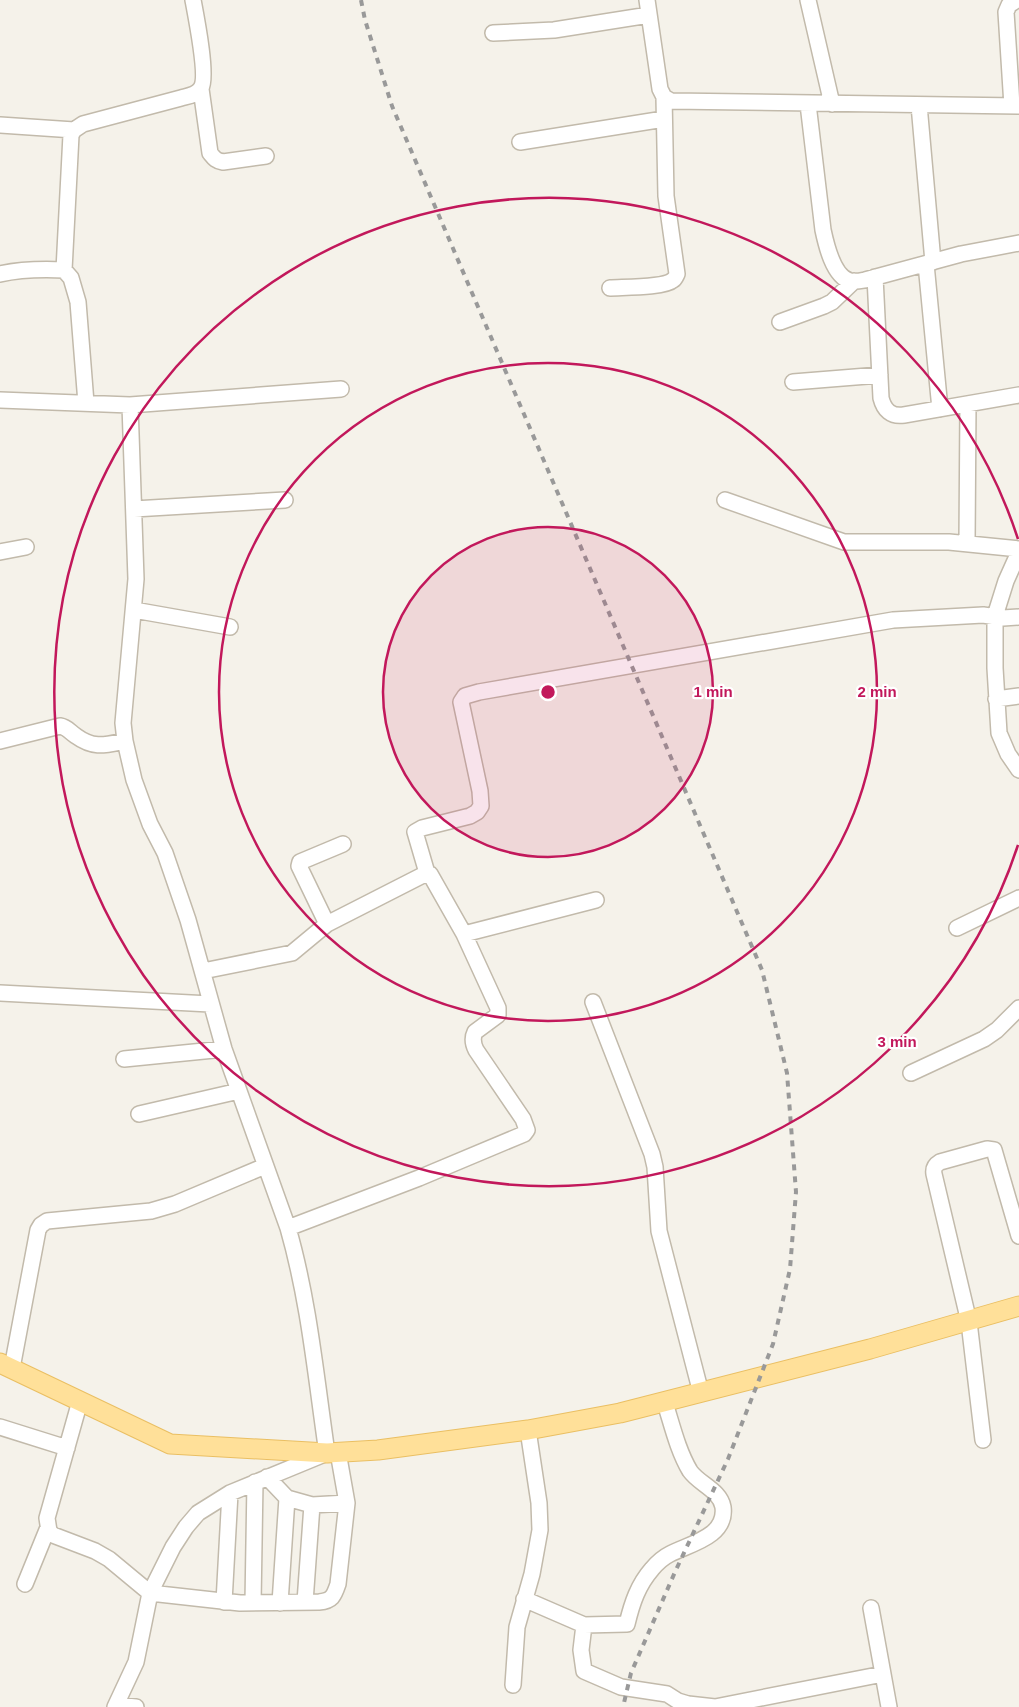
<svg xmlns="http://www.w3.org/2000/svg" width="1019" height="1707" viewBox="0 0 1019 1707" font-family="Helvetica,sans-serif">
  <rect width="100%" height="100%" fill="#f5f2ea"/>
  <g fill="none" stroke-linecap="round" stroke-linejoin="round">
    <defs>
      <path id="minor" d="M647 0 660 89 664 97 671 101 1019 106
        M808 0 832 104
        M493 33 554 30 649 15
        M201 89 210 153C214 158 216 161 223 162L266 156
        M808 104 823 230C826 244 833 276 850 281 855 282 860 281 865 280L961 254 1019 243
        M919 105 933 262
        M1012 106 1006 12 1009 5 1017 0
        M0 125 74 130
        M520 142 664 119
        M926 264 940 409
        M64 270 71 135 74 130 83 124 181 98C188 96 197 95 201 88 208 77 196 16 193 0
        M0 274C22 269 42 269 64 270L71 278 78 302 86 403
        M875 277 881 398C884 410 891 417 904 415L1019 395
        M610 288C623 287 664 288 673 280 675 279 676 276 677 274L666 196 664 97
        M780 322 824 306 832 302 854 281
        M793 382 880 375
        M0 400 130 405 341 389
        M725 500 844 542H949L1019 549
        M134 509 285 500
        M967 543 968 404
        M0 552 26 547
        M1019 552 1006 581 995 616V668L999 733 1008 754 1019 770
        M134 610 230 627
        M996 699 1019 696
        M0 741 60 726C67 727 70 732 76 736 94 749 105 745 125 741
        M427 873 415 832 422 828 470 816 477 812 481 806 480 791 461 702 465 696 479 692 893 620 983 615 1003 618 1019 617
        M327 924 299 866 300 862 343 844
        M957 928 1019 898
        M464 934 596 900
        M203 971 292 953 327 924 427 873 430 874 464 934 498 1008V1015L475 1032C472 1038 473 1044 476 1050L523 1119 527 1130 524 1134 419 1178 288 1228
        M0 993 210 1004
        M593 1002 652 1154 655 1167 659 1231 701 1393
        M124 1059 224 1049
        M911 1073 984 1039 997 1030 1019 1008
        M139 1114 239 1091
        M12 1368 38 1230 41 1225 47 1221 151 1211 175 1204 265 1166
        M80 1401 47 1518 49 1531 53 1535 95 1551 109 1559 150 1593 240 1603 319 1602C332 1601 334 1596 338 1584L347 1503 338 1452
        M0 1427 67 1448
        M983 1440 969 1322 934 1174C933 1168 935 1165 940 1162L987 1149 994 1150 1019 1236
        M267 1477 287 1498 312 1505 347 1503
        M25 1584 47 1530 49 1531
        M524 1599 584 1625 581 1650 584 1671 621 1687 667 1694 678 1701 688 1704 715 1707 883 1674
        M224 1602 230 1493
        M305 1602 312 1505
        M253 1603 255 1482
        M280 1603 287 1498
        M871 1608 889 1707
        M584 1625 627 1624C632 1603 638 1585 652 1569 657 1563 664 1557 670 1554 689 1544 727 1537 723 1507 720 1490 699 1484 690 1471 678 1451 672 1425 665 1403
        M513 1685 517 1627 532 1574 540 1530 539 1503 528 1430
        M116 1705 136 1707
        M115 1707 136 1662 150 1593 173 1547 186 1527 198 1513 230 1493 327 1453C316 1378 309 1301 288 1228L224 1049 188 920 165 853 150 824 134 780 125 741 123 723 136 579 130 405"/>
      <path id="major" d="M0 1363 170 1444 327 1453 378 1450 528 1430 620 1413 870 1349 1019 1306"/>
    </defs>
    <use href="#minor" stroke="#c2baab" stroke-width="18"/>
    <use href="#major" stroke="#eabf63" stroke-width="21"/>
    <use href="#minor" stroke="#fff" stroke-width="15"/>
    <use href="#major" stroke="#ffe099" stroke-width="19"/>
    <path stroke="#999" stroke-width="4" stroke-dasharray="6 6" stroke-linecap="butt" d="M361 0 365 20 392 106 762 970 787 1073 796 1192 790 1269 773 1344 728 1459 675 1572 631 1673 623 1707"/>
  </g>
  <circle cx="548" cy="692" r="165" fill="#c2185b" fill-opacity=".12"/>
  <g fill="none" stroke="#c2185b" stroke-width="2.5">
    <circle cx="548" cy="692" r="165"/>
    <circle cx="548" cy="692" r="329"/>
    <path d="M1018 845A494 494 0 1 1 1018 539"/>
  </g>
  <circle cx="548" cy="692" r="8" fill="#c2185b" stroke="#fff" stroke-width="2.5"/>
  <g font-size="15" text-anchor="middle" font-weight="bold" fill="#c2185b" stroke="#fff" stroke-width="4.5" stroke-linejoin="round" paint-order="stroke">
    <text x="713" y="697">1 min</text>
    <text x="877" y="697">2 min</text>
    <text x="897" y="1047">3 min</text>
  </g>
</svg>
